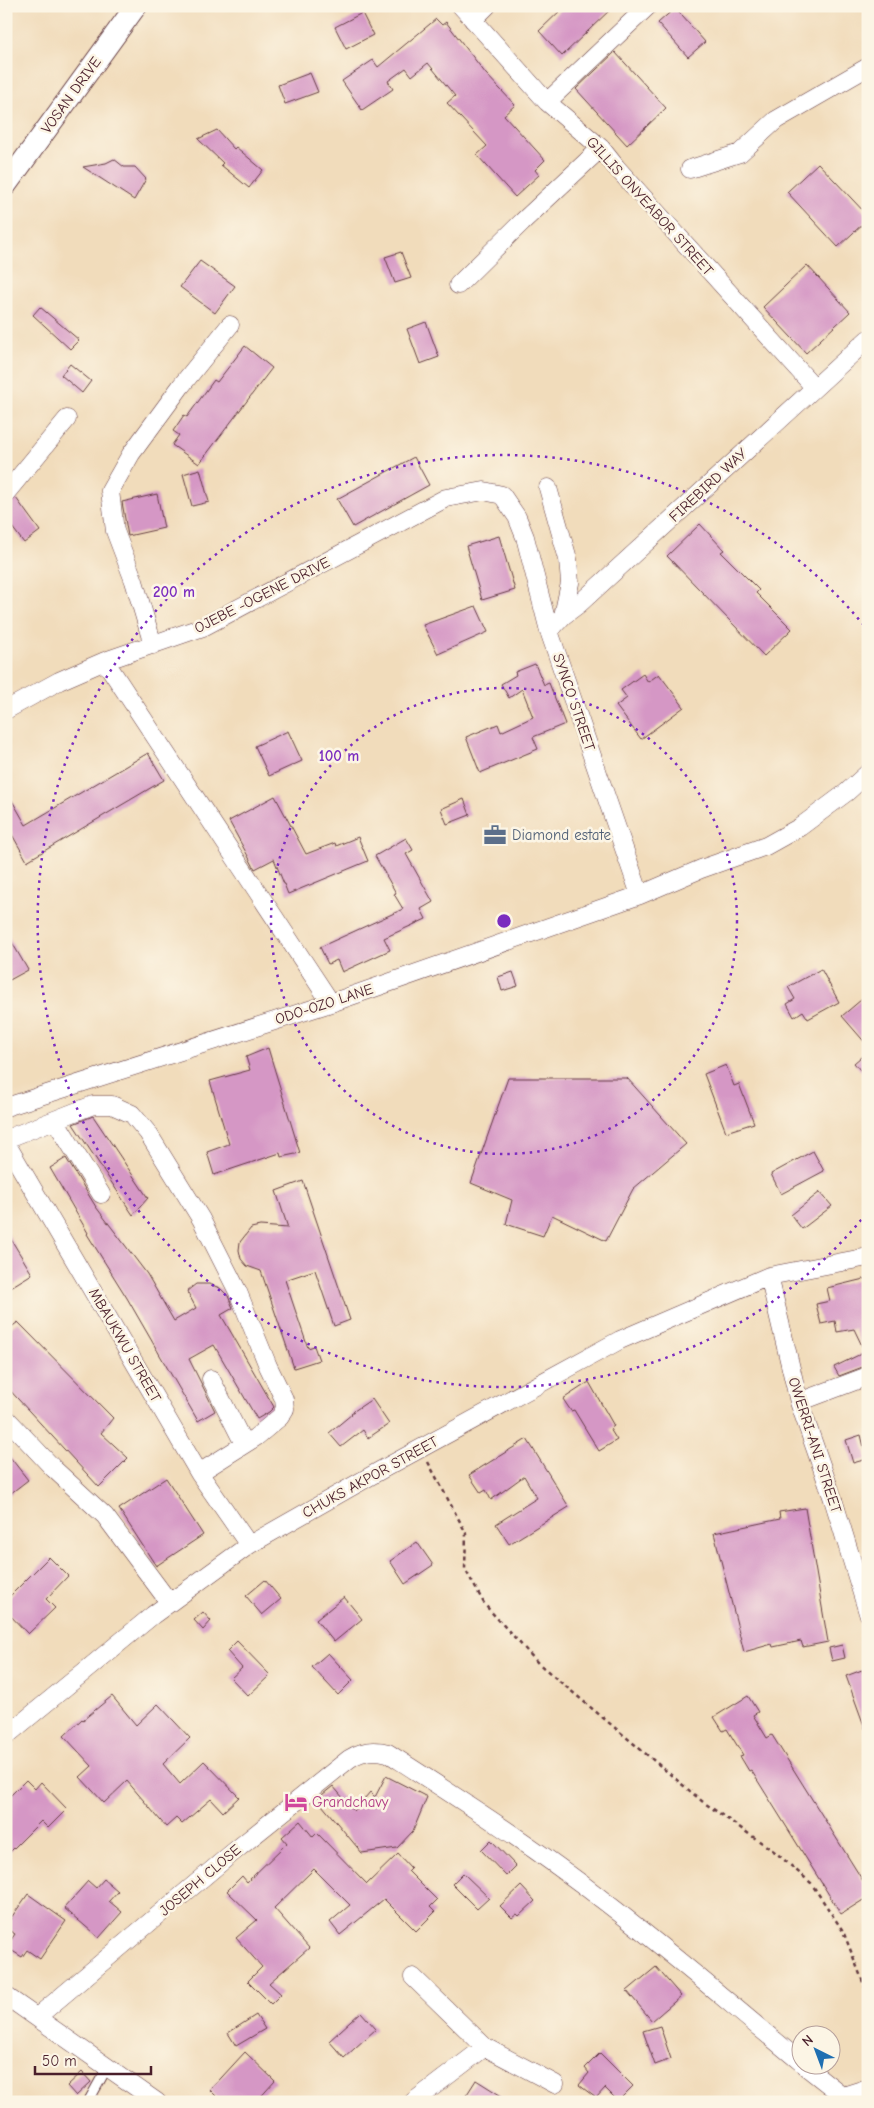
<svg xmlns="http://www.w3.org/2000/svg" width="874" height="2108" viewBox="0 0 874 2108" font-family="'Comic Neue',sans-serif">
  <rect width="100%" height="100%" fill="#fcf5e5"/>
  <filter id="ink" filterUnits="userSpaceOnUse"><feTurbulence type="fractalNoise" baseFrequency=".02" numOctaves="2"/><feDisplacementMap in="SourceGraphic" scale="10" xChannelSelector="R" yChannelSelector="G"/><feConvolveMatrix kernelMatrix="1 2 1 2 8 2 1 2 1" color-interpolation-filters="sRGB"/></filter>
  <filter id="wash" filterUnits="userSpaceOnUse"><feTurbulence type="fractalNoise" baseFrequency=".0096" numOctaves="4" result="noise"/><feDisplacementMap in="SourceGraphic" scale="20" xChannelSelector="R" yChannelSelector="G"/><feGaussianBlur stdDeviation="1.12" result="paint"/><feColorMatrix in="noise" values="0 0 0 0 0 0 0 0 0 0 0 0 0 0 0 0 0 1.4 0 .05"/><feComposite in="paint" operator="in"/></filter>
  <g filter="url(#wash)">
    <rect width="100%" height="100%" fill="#f1dcbb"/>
    <g id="blocks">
      <path fill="#d597c5" d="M565 6H614L562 56 539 31Z
        M675 8 705 42 688 57 658 23Z
        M362 13 373 35 346 49 335 27Z
        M436 19 442 25 446 22 486 74 515 105 504 115 545 160 535 170 539 175 515 197 477 155 487 146 447 103 455 96 428 63 412 76 406 68 388 81 393 89 362 110 342 81 373 60 378 67Z
        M615 52 666 108 627 145 576 89Z
        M310 73 318 92 285 104 278 85Z
        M217 130 234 149 236 147 263 170 249 188 221 165 223 163 198 139Z
        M114 159 124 167H135L146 179 134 200 83 167 106 163Z
        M818 163 868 216V219L838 247 787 192Z
        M401 252 411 278 395 283 385 257Z
        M200 261 235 286 215 313 180 287Z
        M807 265 850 312 806 353 763 307Z
        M40 307 79 340 70 349 33 315Z
        M426 322 439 357 420 364 407 329Z
        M245 346 272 368 199 464 172 445 179 435 173 431 184 415 187 417 214 380 217 382Z
        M70 364 91 381 82 393 61 375Z
        M414 457 429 485 353 527 337 499Z
        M200 469 209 502 192 506 183 474Z
        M157 494 164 528 128 536 122 502Z
        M16 498 40 531 24 543 6 519V505Z
        M700 524 724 550 721 552 759 590 756 593 792 629 764 656 667 556Z
        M499 536 515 590 482 600 466 546Z
        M476 606 488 632 438 654 423 625Z
        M535 664 544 685 549 683 565 724 533 737 538 749 480 773 466 737 498 724 501 732 533 717 522 689 509 698 501 684 516 675 515 672Z
        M643 674 648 682 659 674 684 707 641 739 616 706 627 698 621 690Z
        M288 731 302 761 269 776 255 746Z
        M148 753 164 780 27 861 6 824V790L26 825Z
        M275 796 306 854 335 843 336 846 358 837 368 861 288 894 274 859 255 869 229 821Z
        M464 799 470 815 447 824 441 809Z
        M406 838 413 850 406 854 433 902 421 909 426 919 384 938 390 950 342 972 337 960 328 964 320 947 403 909 394 894 396 893 375 856Z
        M6 932 28 970 6 982Z
        M821 969 839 1002 808 1019 803 1011 794 1017 787 1004 795 999 788 987Z
        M513 972 518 986 502 991 498 977Z
        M868 994V1046L842 1016Z
        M268 1048 300 1153 281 1157 280 1153 214 1175 207 1152 229 1144 210 1081 250 1070 246 1057Z
        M868 1051V1079L854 1063Z
        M726 1065 734 1086 739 1084 754 1123 726 1132 704 1074Z
        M508 1078H627L686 1144 633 1189 606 1241 552 1215 543 1236 506 1224 512 1200 471 1183Z
        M93 1116 148 1198 133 1215 73 1124Z
        M813 1151 824 1171 781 1194 771 1174Z
        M66 1158 96 1207 147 1274 174 1321 196 1308 187 1291 196 1284H209L220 1288 228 1296 233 1308 221 1315 274 1407 269 1412 257 1419 214 1345 189 1359 215 1411 198 1421 127 1298 87 1234 88 1233 50 1168Z
        M303 1181 350 1320 334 1326 315 1270 285 1280 308 1348 314 1346 319 1360 294 1368 261 1271 247 1266 241 1259 239 1250 240 1242 251 1228 260 1226 288 1228 276 1191Z
        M820 1192 832 1206 802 1229 791 1215Z
        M6 1231 32 1274 6 1290Z
        M868 1278V1365L839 1376 834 1367 865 1352 854 1329 837 1332 835 1321 821 1324 816 1304 830 1301 827 1288Z
        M18 1322 113 1418 101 1433 128 1458 99 1487 6 1386V1331Z
        M589 1382 614 1426 610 1429 617 1440 599 1451 574 1410 571 1411 563 1399Z
        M372 1399 389 1424 368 1438 363 1430 341 1447 329 1433 352 1414 351 1413Z
        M861 1435 867 1459 853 1463 846 1440Z
        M527 1439 569 1507 509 1544 496 1524 537 1498 524 1476 491 1500 486 1490 481 1493 469 1475Z
        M6 1452 28 1480 6 1497Z
        M166 1478 203 1535 156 1566 119 1509Z
        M805 1508 828 1642 803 1647 801 1641 773 1647 772 1644 744 1652 714 1533 780 1519 779 1512Z
        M417 1542 433 1565 405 1584 390 1561Z
        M49 1557 68 1576 46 1599 55 1608 28 1634 6 1611V1600Z
        M265 1580 281 1599 262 1615 246 1596Z
        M344 1597 362 1619 334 1642 316 1620Z
        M203 1612 211 1621 203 1630 194 1620Z
        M237 1641 270 1675 248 1696 231 1678 242 1668 227 1651Z
        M842 1645 845 1658 832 1661 829 1648Z
        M328 1653 353 1680 338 1695 312 1667Z
        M862 1670 868 1687V1731H866L846 1676Z
        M112 1696 136 1725 158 1704 190 1738 163 1764 180 1784 204 1761 239 1797 223 1812 211 1799 182 1824 176 1818 166 1827 127 1781 104 1803 80 1777 92 1766 64 1736 82 1719 83 1720Z
        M748 1696 758 1712 753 1715 767 1738 772 1735 868 1889V1897L841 1914 751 1770 749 1771 740 1756 743 1755 727 1729 723 1731 714 1717Z
        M386 1776 427 1797 413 1831 397 1848 362 1853 317 1799 333 1786 354 1811 370 1792 375 1797Z
        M26 1780 35 1789 41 1782 67 1809 48 1828 41 1821 6 1856V1800Z
        M300 1821 313 1837 317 1833 367 1884 398 1854 411 1868 408 1871 437 1900 430 1907 435 1912 416 1931 384 1899 340 1935 330 1922 350 1905 314 1869 274 1908 309 1948 269 1983 281 1994 271 2004 248 1981 262 1967 236 1938 257 1920 227 1891 242 1876 247 1882 287 1843 282 1837Z
        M491 1840 516 1866 506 1876 481 1850Z
        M463 1873 489 1898 477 1909 452 1884Z
        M104 1879 118 1891 109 1901 122 1912 99 1938 64 1908 88 1881 96 1888Z
        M521 1886 535 1901 519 1916 517 1914 512 1918 500 1906Z
        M28 1894 66 1921 40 1959 27 1950 22 1957 6 1947 15 1934 6 1928V1925Z
        M656 1967 681 1996 652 2021 627 1991Z
        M361 2012 376 2029 344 2058 329 2041Z
        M256 2015 265 2029 236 2046 228 2033Z
        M660 2026 671 2059 655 2065 643 2031Z
        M245 2052 275 2081 256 2102H222L210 2090Z
        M600 2053 633 2086 618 2101 605 2088 596 2098 579 2085 589 2073 585 2068Z
        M82 2072 91 2082 76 2096 67 2086Z
        M476 2080 511 2102H462Z"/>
    </g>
  </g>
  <g filter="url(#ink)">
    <use href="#blocks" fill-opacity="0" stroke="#633b41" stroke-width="1"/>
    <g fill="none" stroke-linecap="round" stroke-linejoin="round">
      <defs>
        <path id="service" d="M88 2102 108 2066"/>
        <path id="minor" d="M461 6 547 102 601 148 616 167 814 387
          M473 20 487 6
          M547 102 648 6
          M690 169 740 153 776 120 868 67
          M458 285 522 222 601 148
          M548 488 568 559 570 583 563 616
          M6 493 67 419
          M549 631 563 616 579 604 868 339
          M153 645 134 581 115 531 110 491 131 454 181 386 230 325
          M105 661 331 1003
          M6 710 59 681 105 661 203 627 446 498 484 491 502 495 517 517 525 537 549 631 640 895
          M6 1107 331 1003 640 895 701 869 766 846 800 827 847 792 868 773
          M55 1120 101 1194
          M6 1139 93 1105H112L132 1114 148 1133 201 1219 238 1292 268 1366 284 1399 285 1409 280 1417 256 1437 199 1473
          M6 1143 199 1473 249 1545
          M769 1276 799 1402 833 1499 868 1613
          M211 1379 244 1444
          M799 1402 868 1376
          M6 1418 54 1469 105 1516 169 1602
          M6 1736 153 1615 249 1545 381 1470 620 1340 769 1276 868 1257
          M413 1977 485 2047 555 2084
          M6 1996 157 2102
          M37 2017 231 1854 349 1759C361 1751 374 1749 388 1753 461 1800 535 1847 604 1901 672 1953 736 2009 802 2063
          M805 2066 843 2096
          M413 2102 485 2047
          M835 2102 843 2096 868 2088"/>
        <path id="tertiary" d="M6 185 136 6"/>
      </defs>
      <use href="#service" stroke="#633b41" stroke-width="11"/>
      <use href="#minor" stroke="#633b41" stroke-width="19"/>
      <use href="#tertiary" stroke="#633b41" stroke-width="23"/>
      <path stroke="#633b41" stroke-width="2.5" stroke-dasharray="4 4" stroke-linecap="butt" d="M428 1462 466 1533 465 1569 485 1605 538 1663 703 1802 775 1852 811 1883 843 1931 868 1995"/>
      <use href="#service" stroke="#fff" stroke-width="9"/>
      <use href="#minor" stroke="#fff" stroke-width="18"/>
      <use href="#tertiary" stroke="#fff" stroke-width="21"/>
    </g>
  </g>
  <g fill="none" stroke="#7b2cbf" stroke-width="2.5" stroke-dasharray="2.5 5">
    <circle cx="504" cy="921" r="233"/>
    <path d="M866 1214A466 466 0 1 1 866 628"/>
  </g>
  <defs>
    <symbol id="office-bare" viewBox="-9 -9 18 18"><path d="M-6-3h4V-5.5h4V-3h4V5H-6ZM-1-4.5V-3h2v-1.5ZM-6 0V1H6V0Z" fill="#5c6f8a" stroke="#fcf5e5" stroke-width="2.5" paint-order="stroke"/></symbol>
    <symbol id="hotel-bare" viewBox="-9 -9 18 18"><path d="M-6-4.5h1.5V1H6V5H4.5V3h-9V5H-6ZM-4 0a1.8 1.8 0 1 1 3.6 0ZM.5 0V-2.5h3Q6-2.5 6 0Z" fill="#d1479c" stroke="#fcf5e5" stroke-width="2.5" paint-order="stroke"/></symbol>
  </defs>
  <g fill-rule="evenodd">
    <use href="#office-bare" x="479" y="819" width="32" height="32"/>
    <use href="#hotel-bare" x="280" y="1786" width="32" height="32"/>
  </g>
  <g text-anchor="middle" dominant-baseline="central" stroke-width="5" stroke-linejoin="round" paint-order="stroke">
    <g font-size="15" fill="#4a1f2b" stroke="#fcf5e5">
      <text transform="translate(71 95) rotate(-54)">VOSAN DRIVE</text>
      <text transform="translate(650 206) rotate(48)">GILLIS ONYEABOR STREET</text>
      <text transform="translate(708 485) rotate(-43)">FIREBIRD WAY</text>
      <text transform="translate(262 595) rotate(-27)">OJEBE -OGENE DRIVE</text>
      <text transform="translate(574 702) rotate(71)">SYNCO STREET</text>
      <text transform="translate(324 1004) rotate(-18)">ODO-OZO LANE</text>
      <text transform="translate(125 1345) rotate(60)">MBAUKWU STREET</text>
      <text transform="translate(815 1445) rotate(72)">OWERRI-ANI STREET</text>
      <text transform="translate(370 1477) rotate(-29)">CHUKS AKPOR STREET</text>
      <text transform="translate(200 1880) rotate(-40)">JOSEPH CLOSE</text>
    </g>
    <g font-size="15" fill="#4e5e75" stroke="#fcf5e5" text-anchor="start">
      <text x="512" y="835">Diamond estate</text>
    </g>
    <g font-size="15" fill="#b23c85" stroke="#fcf5e5" text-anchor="start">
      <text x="312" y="1802">Grandchavy</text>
    </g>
  </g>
  <circle cx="504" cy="921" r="8" fill="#7b2cbf" stroke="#fcf5e5" stroke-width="2.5"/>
  <g font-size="15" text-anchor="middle" font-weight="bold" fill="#7b2cbf" stroke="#fcf5e5" stroke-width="5" stroke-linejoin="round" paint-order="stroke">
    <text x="174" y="597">200 m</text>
    <text x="339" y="761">100 m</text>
  </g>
  <rect width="874" height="2108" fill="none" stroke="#fcf5e5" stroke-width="25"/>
  <g transform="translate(816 2050) rotate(318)"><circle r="24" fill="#fcf5e5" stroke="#b59f9b"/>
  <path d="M0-4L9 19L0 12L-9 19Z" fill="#1f6fb2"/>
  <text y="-8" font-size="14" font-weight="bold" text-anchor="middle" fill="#4a1f2b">N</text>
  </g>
  <path d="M35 2066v8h116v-8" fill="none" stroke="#4a1f2b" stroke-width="2.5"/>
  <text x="42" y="2066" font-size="15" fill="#4a1f2b" stroke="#fcf5e5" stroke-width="4" paint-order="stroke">50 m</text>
</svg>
